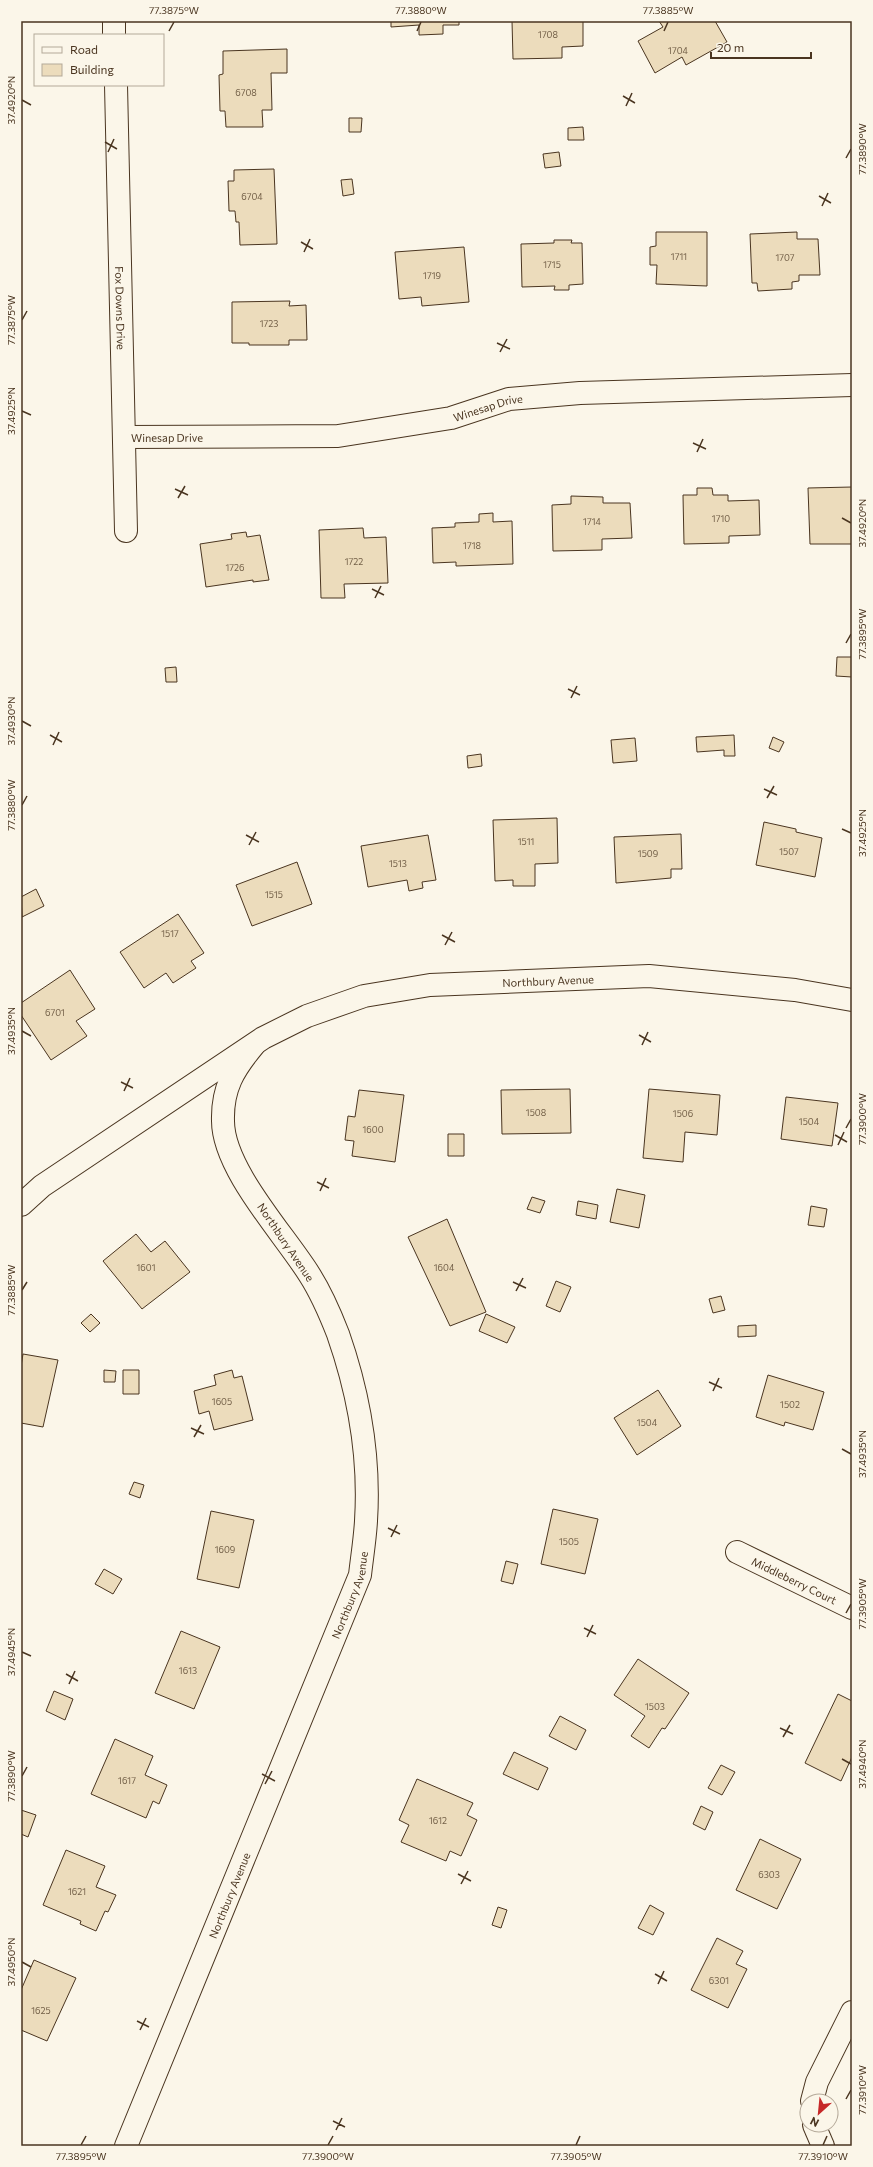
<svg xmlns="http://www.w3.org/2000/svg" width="873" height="2167" viewBox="0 0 873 2167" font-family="Commissioner,sans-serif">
  <rect width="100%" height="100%" fill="#fbf6e9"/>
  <path fill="#ecdcbc" stroke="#4a3520" d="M391 21H459V25H443V34L419 35V25L391 27Z
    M512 21H583V46L562 47V58L513 59Z
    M659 21H715L727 42 686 65 682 57 655 73 638 41 663 27Z
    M287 49V73H271L272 110H262L263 127H226L225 111H220L219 75 223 74V51Z
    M349 118H362L361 132H349Z
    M583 127 584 140H568V128Z
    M559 152 561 166 545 168 543 154Z
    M274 169 277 244 240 245 239 222H236L235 211H229L228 181H234V170Z
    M352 179 354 194 343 196 341 180Z
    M656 232H707V286L656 284 657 265H650V247L656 246Z
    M797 232V239H818L820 275H799V281L792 282V289L758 291 757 283H752L750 234Z
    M554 240H572L571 243H582L583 284 569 285V290H554L555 286 522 287 521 244 554 243Z
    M464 247 469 302 422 306 421 297 399 299 395 252Z
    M290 301 289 306 306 305 307 340H289V345H249V343H232V302Z
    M852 487V544H810L808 488Z
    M697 488H712L713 495H728V501L759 500 760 535 729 536V543L684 544 683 495H697Z
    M571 496 603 497V503H630L632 538 602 539V550L553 551 552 505 571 504Z
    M493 513V522L512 521 513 564 456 566V562L433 563 432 528 455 527V523L479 522V514Z
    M363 528 364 538 386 537 388 583 344 584 345 598H321L319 530Z
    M246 532 247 537 260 535 269 580 253 582V580L206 587 200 544 232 539 231 534Z
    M837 657H852V677L836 676Z
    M176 667 177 682H166L165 668Z
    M734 735 735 756H724V750L697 752 696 737Z
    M773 737 784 742 779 752 769 748Z
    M635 738 637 761 613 763 611 740Z
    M481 754 482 766 468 768 467 756Z
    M557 818 558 863 535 864V886H513V880L495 881 493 820Z
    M764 822 796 829V832L822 838 815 877 756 865Z
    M681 834 682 869H671V878L616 883 614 837Z
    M428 835 436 880 422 882 423 888 409 891 407 880 368 887 361 846Z
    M297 862 312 904 252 926 236 885Z
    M36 889 44 906 22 917 21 897Z
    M178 914 204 953 191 961 196 968 173 983 166 973 144 988 120 952Z
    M70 970 95 1009 76 1021 87 1036 51 1060 21 1015V1003Z
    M570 1089 571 1133 502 1134 501 1090Z
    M649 1089 720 1095 717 1135 685 1132 683 1162 643 1158Z
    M359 1090 404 1095 395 1162 352 1156 354 1141 345 1140 348 1116 355 1117Z
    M786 1097 838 1103 832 1146 781 1139Z
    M448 1134H464V1156H448Z
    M617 1189 645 1195 639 1228 610 1222Z
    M532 1197 545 1201 540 1213 527 1209Z
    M578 1201 598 1205 596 1219 576 1215Z
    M811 1206 827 1209 824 1227 808 1225Z
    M447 1219 486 1312 450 1326 408 1237Z
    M136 1234 151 1252 165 1241 190 1272 142 1309 103 1261Z
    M556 1281 571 1287 560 1312 546 1306Z
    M721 1296 725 1310 713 1313 709 1299Z
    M91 1314 100 1323 90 1332 81 1323Z
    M486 1314 515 1327 507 1343 479 1331Z
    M756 1325V1336L738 1337V1326Z
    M23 1354 58 1360 43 1427 21 1423V1366Z
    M104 1370 116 1371 115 1382H104Z
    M123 1370H139V1394H123Z
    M232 1370 234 1378 242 1376 253 1420 214 1430 209 1411 199 1414 194 1391 216 1385 214 1375Z
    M768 1375 824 1392 813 1430 785 1422 784 1426 756 1417Z
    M658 1390 681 1426 637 1455 614 1418Z
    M134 1482 144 1485 140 1498 129 1494Z
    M553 1509 598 1519 585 1574 541 1564Z
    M211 1511 254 1520 239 1588 197 1579Z
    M506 1561 518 1564 513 1584 501 1581Z
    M104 1569 122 1579 113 1594 95 1584Z
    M181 1631 220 1647 194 1709 155 1693Z
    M638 1659 689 1693 665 1729 662 1728 649 1748 631 1736 645 1716 614 1695Z
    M54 1691 73 1699 65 1720 46 1711Z
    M838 1694 852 1701V1757L841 1781 805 1763Z
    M560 1716 586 1730 576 1750 549 1736Z
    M115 1739 153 1756 145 1775 167 1785 159 1804 153 1801 146 1818 91 1794Z
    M514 1752 548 1768 538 1790 503 1774Z
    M721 1765 735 1772 722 1795 708 1788Z
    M417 1779 473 1803 467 1815 477 1820 461 1856 450 1851 446 1861 401 1842 409 1825 399 1820Z
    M701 1806 713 1812 705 1830 693 1824Z
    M21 1810 36 1815 28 1837 21 1834Z
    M760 1839 801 1859 777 1909 736 1890Z
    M66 1850 105 1866 96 1887 116 1895 108 1912 105 1911 96 1931 80 1924 81 1921 43 1905Z
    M650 1905 664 1913 653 1935 638 1928Z
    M498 1907 507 1910 501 1928 492 1925Z
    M717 1938 743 1951 736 1964 747 1969 728 2008 691 1990Z
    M34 1960 76 1978 47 2041 21 2030V1990Z"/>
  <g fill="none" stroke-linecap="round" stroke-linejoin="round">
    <defs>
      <g id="street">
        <path d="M114 21V35"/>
        <path id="s1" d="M116 85 126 531"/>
        <path id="s2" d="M125 437 338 436 451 418 509 399 580 393 852 385"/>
        <path id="s3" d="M21 1205 42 1186 263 1038 307 1016 364 996 430 985 649 976 795 990 852 1000"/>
        <path id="s4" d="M737 1552 852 1608"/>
        <path d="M812 2101 817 2082 852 2012"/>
        <path d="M814 2125 823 2146"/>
        <path id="s5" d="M126 2146 360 1575C362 1557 365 1539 366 1521 370 1458 359 1394 338 1334 331 1316 320 1291 309 1274 284 1234 223 1169 223 1121 222 1088 234 1069 254 1045"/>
      </g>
    </defs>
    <use href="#street" stroke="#4a3520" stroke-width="24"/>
    <use href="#street" stroke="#fbf6e9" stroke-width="22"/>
  </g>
  <path fill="none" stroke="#4a3520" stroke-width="1.5" d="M169 31 174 22M417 31 421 22M664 31 668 22M623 96 635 103M22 100 31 105M626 106 632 93M105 142 117 149M108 152 114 139M846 158 851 149M819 196 831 203M822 206 828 193M301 242 313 249M304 252 310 239M22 320 27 311M497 343 510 349M500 352 507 339M22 411 31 415M693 443 706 449M697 452 703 439M175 489 188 495M178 498 185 486M842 518 851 523M372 589 384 595M375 598 381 586M846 643 851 634M568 689 580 695M571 698 577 686M22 721 31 726M50 735 62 742M53 745 59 732M764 789 777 795M767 798 774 786M22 805 27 796M842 829 851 833M246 835 259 842M249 845 256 832M442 935 455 942M445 945 452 932M22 1031 31 1036M639 1035 651 1042M642 1045 648 1032M121 1082 133 1088M124 1091 130 1078M846 1128 851 1119M835 1135 847 1142M838 1145 844 1132M317 1182 329 1188M320 1191 326 1178M513 1282 526 1288M22 1290 27 1282M516 1291 523 1278M709 1382 722 1388M713 1391 719 1378M191 1428 204 1434M194 1437 201 1425M842 1449 851 1454M388 1528 400 1534M391 1537 397 1525M846 1613 851 1604M584 1628 596 1634M587 1637 593 1625M22 1652 31 1656M66 1674 78 1681M69 1684 75 1671M780 1728 793 1734M783 1737 790 1725M842 1759 851 1764M262 1774 275 1781M22 1776 27 1767M265 1784 272 1771M458 1874 471 1881M461 1884 468 1871M22 1962 31 1967M655 1974 667 1981M658 1984 664 1971M137 2021 149 2027M140 2030 146 2018M846 2099 851 2090M333 2121 345 2127M336 2130 342 2118M81 2145 86 2136M328 2145 333 2136M576 2145 580 2136M823 2145 827 2136"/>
  <g text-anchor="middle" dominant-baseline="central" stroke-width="3" stroke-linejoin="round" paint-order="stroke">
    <g font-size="9" fill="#725f47">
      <text x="548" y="34">1708</text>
      <text x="678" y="50">1704</text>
      <text x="246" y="92">6708</text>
      <text x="252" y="196">6704</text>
      <text x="679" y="256">1711</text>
      <text x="785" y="257">1707</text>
      <text x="552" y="264">1715</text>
      <text x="432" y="275">1719</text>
      <text x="269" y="323">1723</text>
      <text x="721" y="518">1710</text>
      <text x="592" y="521">1714</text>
      <text x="472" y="545">1718</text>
      <text x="354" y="561">1722</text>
      <text x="235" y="567">1726</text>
      <text x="526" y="841">1511</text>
      <text x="789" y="851">1507</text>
      <text x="648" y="853">1509</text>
      <text x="398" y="863">1513</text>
      <text x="274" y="894">1515</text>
      <text x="170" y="933">1517</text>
      <text x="55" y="1012">6701</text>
      <text x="536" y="1112">1508</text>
      <text x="683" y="1113">1506</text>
      <text x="809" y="1121">1504</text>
      <text x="373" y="1129">1600</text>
      <text x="146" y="1267">1601</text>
      <text x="444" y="1267">1604</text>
      <text x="222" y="1401">1605</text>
      <text x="790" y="1404">1502</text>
      <text x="647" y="1422">1504</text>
      <text x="569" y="1541">1505</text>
      <text x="225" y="1549">1609</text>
      <text x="188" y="1670">1613</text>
      <text x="655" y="1706">1503</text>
      <text x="127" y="1780">1617</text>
      <text x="438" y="1820">1612</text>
      <text x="769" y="1874">6303</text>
      <text x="77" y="1891">1621</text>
      <text x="719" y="1980">6301</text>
      <text x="41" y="2010">1625</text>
    </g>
    <g font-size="11" fill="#4a3520" stroke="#fbf6e9">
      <text stroke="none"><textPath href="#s1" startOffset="223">Fox Downs Drive</textPath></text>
      <text stroke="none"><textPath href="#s2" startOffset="366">Winesap Drive</textPath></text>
      <text stroke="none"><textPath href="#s2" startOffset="42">Winesap Drive</textPath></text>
      <text stroke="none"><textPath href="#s3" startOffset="589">Northbury Avenue</textPath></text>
      <text transform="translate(286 1242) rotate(56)">Northbury Avenue</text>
      <text stroke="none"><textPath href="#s4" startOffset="64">Middleberry Court</textPath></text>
      <text stroke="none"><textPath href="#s5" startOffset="595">Northbury Avenue</textPath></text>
      <text stroke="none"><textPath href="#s5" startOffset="271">Northbury Avenue</textPath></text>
    </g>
  </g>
  <rect width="873" height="2167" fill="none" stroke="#fbf6e9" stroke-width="44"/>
  <rect x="34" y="34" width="130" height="52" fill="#fbf6e9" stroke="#b4a999"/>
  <rect x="42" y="47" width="20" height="6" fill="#fbf6e9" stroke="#b4a999"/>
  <text x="70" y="54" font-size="12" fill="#4a3520">Road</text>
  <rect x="42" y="64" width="20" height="12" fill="#ecdcbc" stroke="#b4a999"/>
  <text x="70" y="74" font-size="12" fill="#4a3520">Building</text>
  <g transform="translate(819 2113) rotate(207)"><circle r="19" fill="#fbf6e9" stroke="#b4a999"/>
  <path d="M0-3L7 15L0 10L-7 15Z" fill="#c62828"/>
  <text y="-6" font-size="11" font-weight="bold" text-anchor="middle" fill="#4a3520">N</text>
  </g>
  <path d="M711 52v6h100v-6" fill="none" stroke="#4a3520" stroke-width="2"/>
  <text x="717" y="52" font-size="12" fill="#4a3520" stroke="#fbf6e9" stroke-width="3" paint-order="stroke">20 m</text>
  <rect x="22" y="22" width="829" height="2123" fill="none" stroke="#4a3520" stroke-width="1.5"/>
  <g font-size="10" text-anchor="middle" fill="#4a3520">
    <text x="174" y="14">77.3875°W</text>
    <text x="421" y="14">77.3880°W</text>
    <text x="668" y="14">77.3885°W</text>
    <text transform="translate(11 100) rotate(-90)" y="4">37.4920°N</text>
    <text transform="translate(862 149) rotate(-90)" y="4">77.3890°W</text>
    <text transform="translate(11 320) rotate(-90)" y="4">77.3875°W</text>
    <text transform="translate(11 411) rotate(-90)" y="4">37.4925°N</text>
    <text transform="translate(862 523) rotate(-90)" y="4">37.4920°N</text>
    <text transform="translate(862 634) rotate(-90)" y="4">77.3895°W</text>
    <text transform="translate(11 721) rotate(-90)" y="4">37.4930°N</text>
    <text transform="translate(11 805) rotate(-90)" y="4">77.3880°W</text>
    <text transform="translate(862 833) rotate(-90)" y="4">37.4925°N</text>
    <text transform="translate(11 1031) rotate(-90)" y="4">37.4935°N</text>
    <text transform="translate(862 1119) rotate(-90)" y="4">77.3900°W</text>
    <text transform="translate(11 1290) rotate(-90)" y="4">77.3885°W</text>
    <text transform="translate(862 1454) rotate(-90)" y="4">37.4935°N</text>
    <text transform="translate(862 1604) rotate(-90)" y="4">77.3905°W</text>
    <text transform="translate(11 1652) rotate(-90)" y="4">37.4945°N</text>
    <text transform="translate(862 1764) rotate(-90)" y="4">37.4940°N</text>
    <text transform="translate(11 1776) rotate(-90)" y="4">77.3890°W</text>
    <text transform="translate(11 1962) rotate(-90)" y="4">37.4950°N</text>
    <text transform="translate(862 2090) rotate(-90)" y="4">77.3910°W</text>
    <text x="81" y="2160">77.3895°W</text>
    <text x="328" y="2160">77.3900°W</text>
    <text x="576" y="2160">77.3905°W</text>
    <text x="823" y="2160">77.3910°W</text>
  </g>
</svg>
